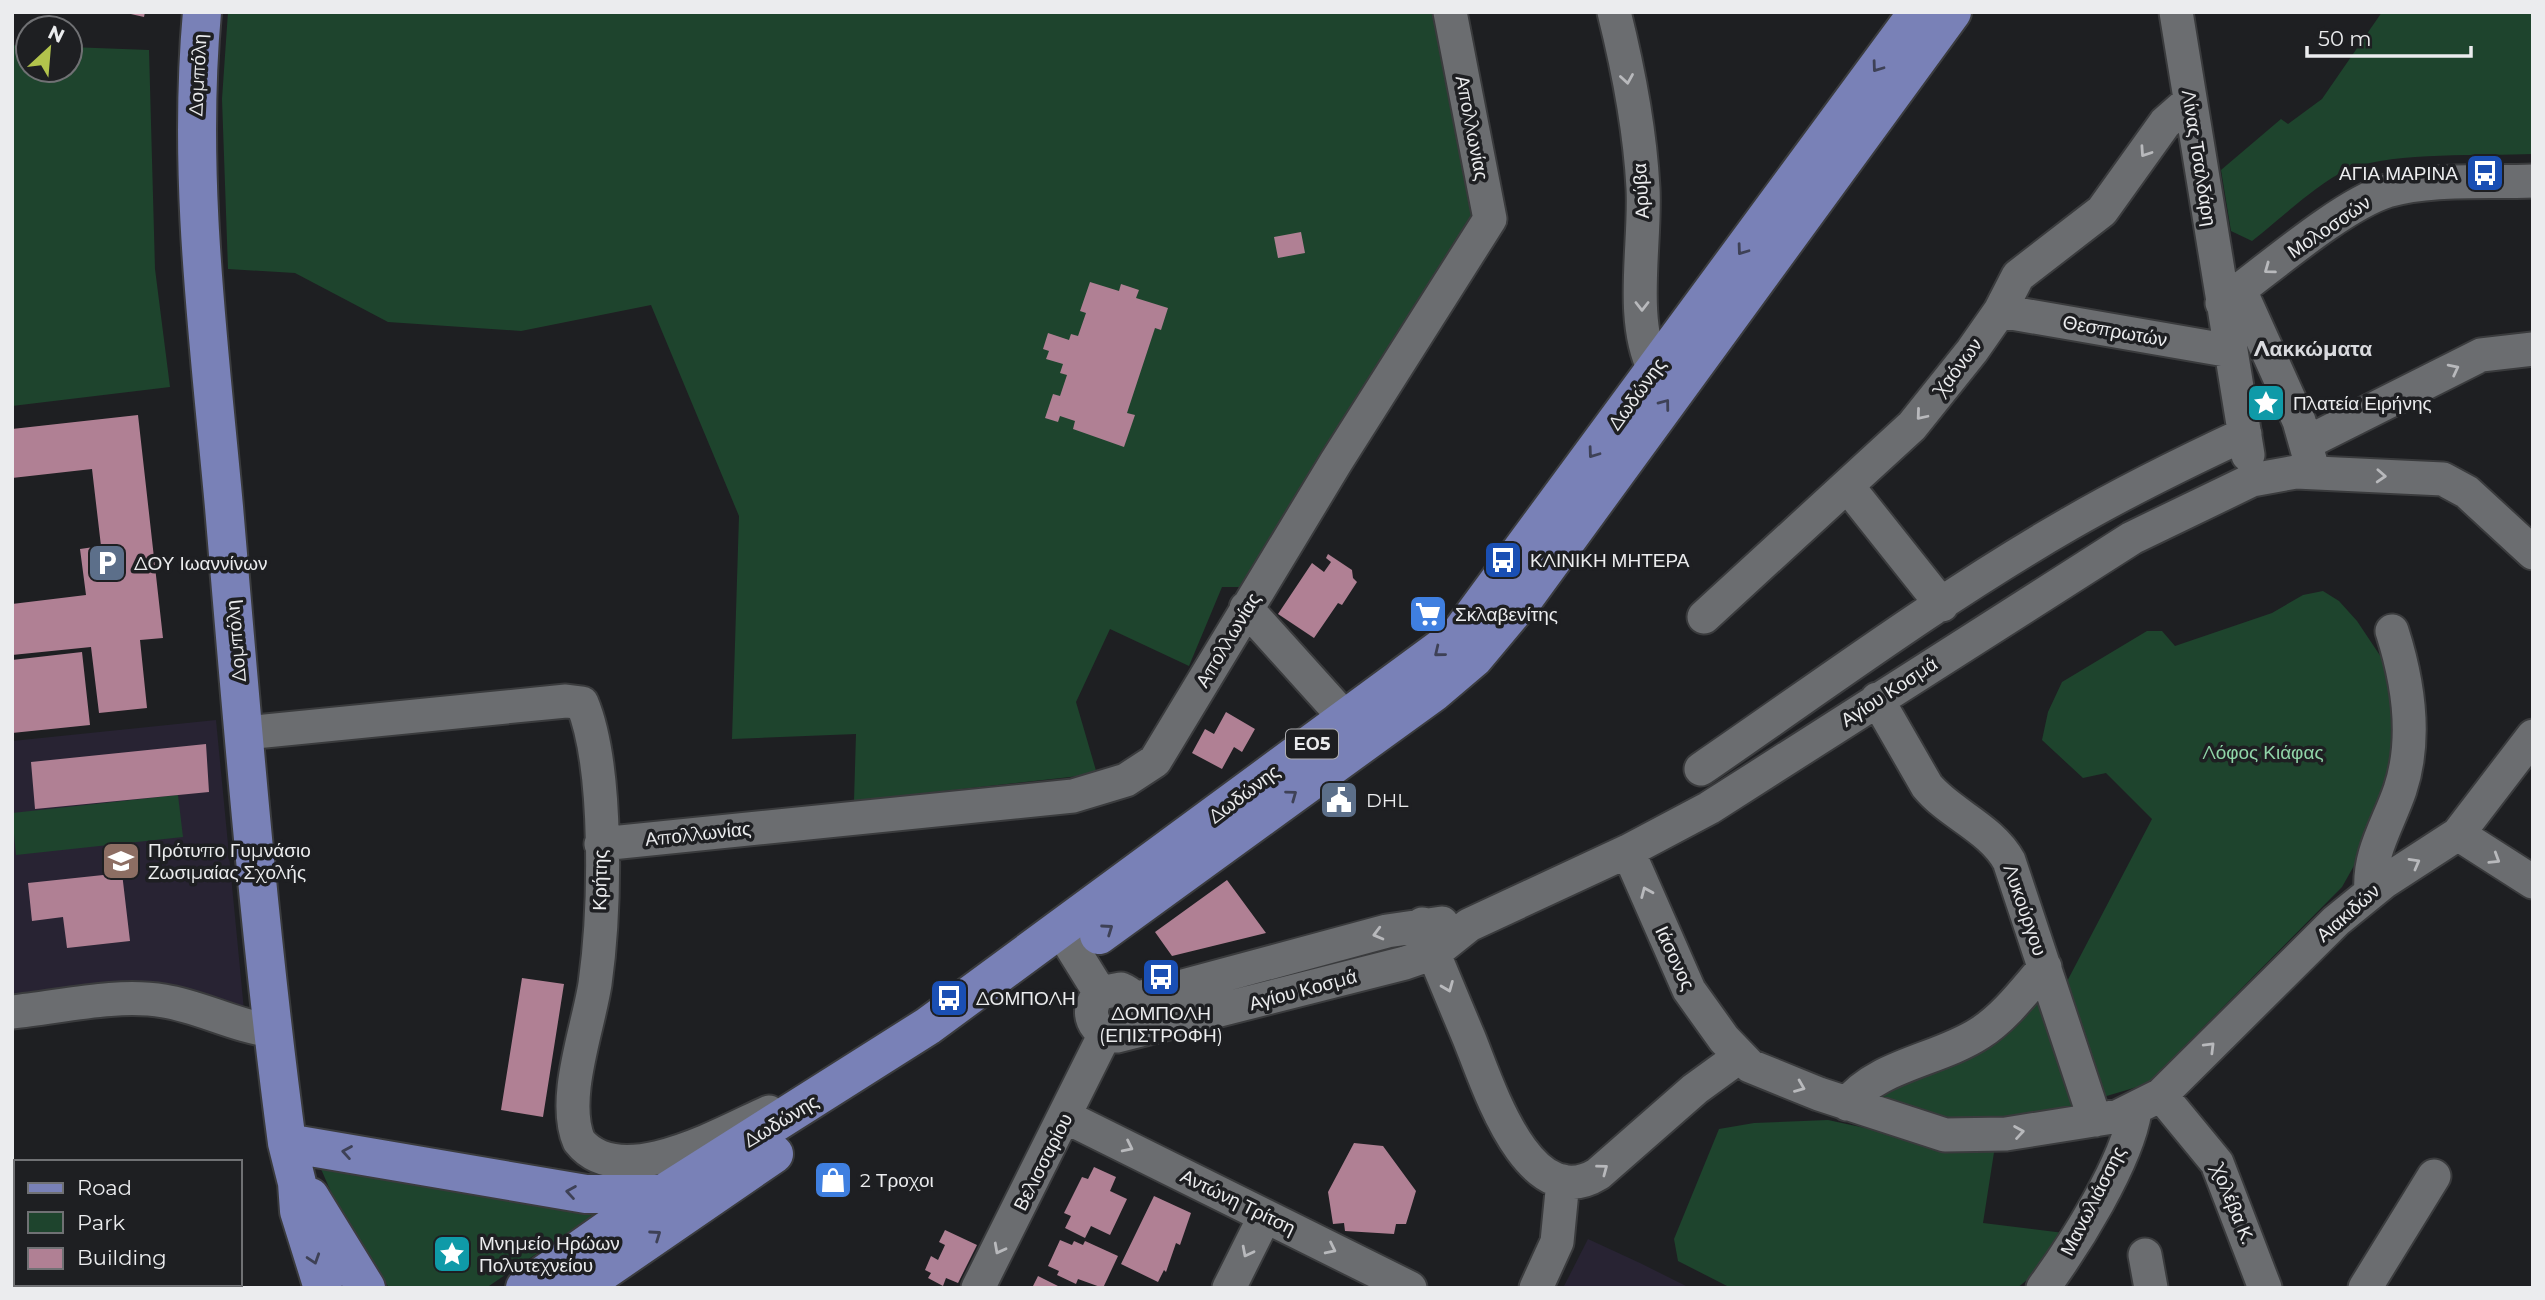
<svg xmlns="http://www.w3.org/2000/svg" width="2545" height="1300" viewBox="0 0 2545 1300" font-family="Montserrat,sans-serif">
  <rect width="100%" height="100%" fill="#1e1f22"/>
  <path fill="#282333" d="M216 720 244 1010 138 981 12 994V741Z
    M1588 1239 1640 1263 1690 1288H1563Z"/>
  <path fill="#1e442d" d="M228 12H1441L1474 209 1470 227 1239 587H1222L1189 666 1110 629 1076 702 1097 774 854 801 856 734 732 739 739 516 651 305 521 331 388 322 295 273 228 269 222 99Z
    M2382 12H2533V154C2483 156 2396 152 2351 168 2322 179 2278 221 2252 241L2231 231 2221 170 2281 119 2288 124 2322 99Z
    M12 45 28 46V70H70V47L149 50 155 269 170 387 12 406Z
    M2323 591 2339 601 2357 621 2383 660 2395 690 2391 772 2360 855 2342 887 2147 1084 2036 1117 1970 1127 1878 1104 1879 1085 2041 988 2062 991 2152 819 2106 773 2083 778 2042 740 2048 712 2062 682 2147 631H2162L2175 646 2272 613 2303 595Z
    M178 795 183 837 16 855 12 813Z
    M1828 1120 1912 1138 1995 1146 1983 1223 2064 1233 2036 1273 2017 1288H1731L1678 1261 1674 1239 1719 1129 1754 1123Z
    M315 1155 607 1206 486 1288H389L337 1206Z"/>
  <path fill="#b08094" d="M122 12H145L144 17Z
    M1301 232 1305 253 1278 258 1274 237Z
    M1090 282 1119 291 1121 284 1139 290 1136 298 1168 308 1161 330 1155 328 1127 413 1135 415 1124 447 1073 429 1075 421 1060 416 1058 422 1045 418 1053 394 1060 396 1067 375 1060 373 1063 364 1046 359 1049 351 1043 349 1048 333 1069 340 1071 334 1078 336 1086 313 1080 311Z
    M138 415 163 638 140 640 147 708 99 713 91 647 12 655V604L86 595 80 549 101 546 92 469 12 478V429Z
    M1328 554 1352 570 1353 578 1357 582 1342 605 1338 603 1314 638 1278 614 1312 563 1324 572 1331 562 1326 558Z
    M82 652 90 725 12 733V660Z
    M1226 712 1255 729 1242 752 1234 747 1222 769 1192 753 1205 729 1214 734Z
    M206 744 209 792 35 809 31 762Z
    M122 873 130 941 67 948 63 917 32 921 28 883Z
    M1227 880 1266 933 1172 956 1155 932Z
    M522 978 564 984 543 1117 501 1110Z
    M1354 1143 1383 1146 1416 1191 1406 1224H1396L1394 1234 1345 1231 1344 1223 1333 1224 1328 1192Z
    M1094 1167 1116 1177 1110 1191 1127 1199 1110 1235 1091 1226 1085 1238 1065 1228 1071 1216 1064 1213 1082 1177 1088 1179Z
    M1154 1196 1191 1213 1180 1245 1176 1243 1166 1272 1164 1270 1158 1282 1121 1264Z
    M945 1230 977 1245 958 1283 946 1278 943 1286 928 1278 931 1273 925 1270 931 1256 938 1260 945 1245 939 1242Z
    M1060 1240 1072 1245 1074 1241 1083 1245 1085 1241 1118 1256 1103 1288 1078 1279 1076 1284 1057 1275 1059 1271 1048 1266Z
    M1038 1276 1062 1288H1032Z"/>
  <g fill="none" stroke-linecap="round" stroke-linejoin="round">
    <defs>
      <path id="minor" d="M1614 12C1628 68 1640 130 1643 188 1646 243 1629 319 1654 369
        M2176 12 2248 455
        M2240 290 2299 421 2311 463
        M2222 303C2265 272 2340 206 2387 191 2432 178 2486 183 2533 181
        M2000 311 2231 351
        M2306 443 2481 355 2533 349
        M1849 488 1942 605
        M1246 608 1346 719
        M1704 617 1912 426 1972 351 2000 311 2018 276 2102 211 2165 123 2190 101
        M1877 699 1927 786C1950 814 1991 828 2009 861L2095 1120
        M245 733 566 701 582 703C609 768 605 913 595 984 588 1029 561 1099 579 1141 620 1193 724 1132 769 1112
        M1701 769C1822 686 1942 597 2069 524 2126 491 2185 462 2245 434
        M2458 834 2533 882
        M601 844 1073 796 1126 780 1155 761 1336 462 1490 219 1450 12
        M1628 851 1689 990 1724 1039 1750 1066 1819 1094 1945 1135 2006 1134 2119 1116 2161 1095 2336 921 2384 882 2458 834 2533 736
        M2371 892C2368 854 2388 825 2400 790 2417 739 2408 681 2392 631
        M1422 924C1437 962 1453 1000 1469 1038 1487 1082 1528 1217 1598 1174L1695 1089 1739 1057
        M1061 930 1100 993
        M1135 999 1387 931 1442 923
        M12 1012C61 1007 116 993 164 1001 202 1007 236 1027 275 1031
        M1128 1033C1145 1019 1141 997 1121 989L1100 993C1083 1011 1093 1034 1117 1036L1405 963 1434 953 1469 925 1628 851 1709 808 2132 538 2252 480 2296 472 2443 479 2467 492 2533 553
        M2161 1095 2217 1163 2265 1288
        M1847 1104C1877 1065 1939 1060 1980 1033 2005 1017 2025 990 2045 967
        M1066 1117 1410 1288
        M2145 1255 2151 1288
        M978 1288 1105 1034
        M1229 1288 1265 1216
        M1536 1288 1557 1242 1563 1181
        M2043 1288C2074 1246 2127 1162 2135 1111
        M2365 1288 2434 1176"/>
      <path id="major" d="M202 12C187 178 209 342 224 507 242 719 259 932 287 1143L297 1183 299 1211 323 1288
        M1099 935 1434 692 1474 658 1526 596 1952 12
        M287 1143 586 1194H661
        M310 1197 366 1288
        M525 1288 620 1221 928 1026 1459 635 1918 12
        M579 1288 774 1154"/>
    </defs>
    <use href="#minor" stroke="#3a3b3d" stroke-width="37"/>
    <use href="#major" stroke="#3a3b3d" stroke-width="42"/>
    <use href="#minor" stroke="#6b6d70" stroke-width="33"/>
    <use href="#major" stroke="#7981b7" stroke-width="38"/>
  </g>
  <defs><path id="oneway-chevron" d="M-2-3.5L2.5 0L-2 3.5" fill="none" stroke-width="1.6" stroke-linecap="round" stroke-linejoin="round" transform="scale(1.75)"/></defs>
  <g stroke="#3e4156">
    <use href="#oneway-chevron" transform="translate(1877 67) rotate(126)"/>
    <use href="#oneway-chevron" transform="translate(1742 250) rotate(126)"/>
    <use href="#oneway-chevron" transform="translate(1665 404) rotate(-53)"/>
    <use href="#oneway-chevron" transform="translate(1593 453) rotate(126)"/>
    <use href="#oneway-chevron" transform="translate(1439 652) rotate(141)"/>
    <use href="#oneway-chevron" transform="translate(1292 795) rotate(-36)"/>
    <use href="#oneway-chevron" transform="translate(1108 929) rotate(-35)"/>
    <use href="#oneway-chevron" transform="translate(347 1152) rotate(-170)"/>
    <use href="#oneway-chevron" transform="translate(571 1192) rotate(-171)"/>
    <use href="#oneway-chevron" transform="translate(656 1235) rotate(-35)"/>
    <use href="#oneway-chevron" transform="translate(314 1259) rotate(72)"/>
  </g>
  <g stroke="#b8b9bc">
    <use href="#oneway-chevron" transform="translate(1627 79) rotate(81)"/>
    <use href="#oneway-chevron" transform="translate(2145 152) rotate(124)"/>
    <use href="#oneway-chevron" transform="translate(2269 269) rotate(144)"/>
    <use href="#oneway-chevron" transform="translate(1642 306) rotate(90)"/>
    <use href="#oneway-chevron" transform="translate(2454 369) rotate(-27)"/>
    <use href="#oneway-chevron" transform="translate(1921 415) rotate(130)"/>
    <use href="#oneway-chevron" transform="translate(2381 476) rotate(3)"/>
    <use href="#oneway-chevron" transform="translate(2495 859) rotate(32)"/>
    <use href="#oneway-chevron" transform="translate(2415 863) rotate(-29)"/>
    <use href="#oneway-chevron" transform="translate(1646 892) rotate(-113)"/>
    <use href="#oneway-chevron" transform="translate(1378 934) rotate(165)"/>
    <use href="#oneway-chevron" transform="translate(1448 987) rotate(68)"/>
    <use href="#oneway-chevron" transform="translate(2210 1047) rotate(-45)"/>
    <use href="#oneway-chevron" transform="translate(1800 1087) rotate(22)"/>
    <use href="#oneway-chevron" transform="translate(2019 1132) rotate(-9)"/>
    <use href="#oneway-chevron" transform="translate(1128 1147) rotate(26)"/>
    <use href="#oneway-chevron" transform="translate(1603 1169) rotate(-37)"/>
    <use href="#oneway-chevron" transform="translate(999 1249) rotate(118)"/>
    <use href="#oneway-chevron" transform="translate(1331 1249) rotate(26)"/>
    <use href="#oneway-chevron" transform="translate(1247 1252) rotate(117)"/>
  </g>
  <defs>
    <symbol id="bus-square" viewBox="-11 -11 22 22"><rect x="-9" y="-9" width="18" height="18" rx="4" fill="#1a4fb4" stroke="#1e1f22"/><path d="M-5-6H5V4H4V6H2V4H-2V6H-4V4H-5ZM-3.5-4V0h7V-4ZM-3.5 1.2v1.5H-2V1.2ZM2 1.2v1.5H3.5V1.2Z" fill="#fff"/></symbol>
    <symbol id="sight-square" viewBox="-11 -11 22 22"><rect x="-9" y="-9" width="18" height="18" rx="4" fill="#0f9aa8" stroke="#1e1f22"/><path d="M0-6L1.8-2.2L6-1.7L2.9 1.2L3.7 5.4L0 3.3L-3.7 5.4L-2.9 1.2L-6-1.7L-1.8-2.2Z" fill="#fff"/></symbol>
    <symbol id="parking-square" viewBox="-11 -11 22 22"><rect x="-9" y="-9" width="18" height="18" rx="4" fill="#5c6f8a" stroke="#1e1f22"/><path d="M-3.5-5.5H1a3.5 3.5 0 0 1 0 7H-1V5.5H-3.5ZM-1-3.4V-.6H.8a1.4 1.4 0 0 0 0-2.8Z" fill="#fff"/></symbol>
    <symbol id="supermarket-square" viewBox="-11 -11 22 22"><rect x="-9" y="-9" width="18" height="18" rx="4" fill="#3f7fe0" stroke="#1e1f22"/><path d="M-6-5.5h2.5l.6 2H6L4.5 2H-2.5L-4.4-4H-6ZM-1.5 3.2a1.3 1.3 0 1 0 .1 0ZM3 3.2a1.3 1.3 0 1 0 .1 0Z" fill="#fff"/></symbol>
    <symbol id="civic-square" viewBox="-11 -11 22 22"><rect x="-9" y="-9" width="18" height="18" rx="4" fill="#5c6f8a" stroke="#1e1f22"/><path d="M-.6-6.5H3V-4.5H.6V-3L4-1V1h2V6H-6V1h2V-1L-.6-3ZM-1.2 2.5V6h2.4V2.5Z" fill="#fff"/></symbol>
    <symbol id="school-square" viewBox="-11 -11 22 22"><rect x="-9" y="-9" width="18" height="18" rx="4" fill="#8d6e63" stroke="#1e1f22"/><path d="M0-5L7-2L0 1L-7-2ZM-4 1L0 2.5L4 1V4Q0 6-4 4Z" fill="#fff"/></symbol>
    <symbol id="shop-square" viewBox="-11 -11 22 22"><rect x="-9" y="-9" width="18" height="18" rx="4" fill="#3f7fe0" stroke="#1e1f22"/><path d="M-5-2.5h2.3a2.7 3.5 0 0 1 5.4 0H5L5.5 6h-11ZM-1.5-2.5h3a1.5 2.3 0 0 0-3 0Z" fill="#fff"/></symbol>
  </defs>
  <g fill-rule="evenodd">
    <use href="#bus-square" x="2463" y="151" width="44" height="44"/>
    <use href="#sight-square" x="2244" y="381" width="44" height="44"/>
    <use href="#bus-square" x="1481" y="538" width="44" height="44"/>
    <use href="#parking-square" x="85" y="541" width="44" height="44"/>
    <use href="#supermarket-square" x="1406" y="592" width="44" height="44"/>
    <use href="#civic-square" x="1317" y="778" width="44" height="44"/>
    <use href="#school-square" x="99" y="839" width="44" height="44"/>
    <use href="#bus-square" x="1139" y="955" width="44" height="44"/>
    <use href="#bus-square" x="927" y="976" width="44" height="44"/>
    <use href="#shop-square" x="811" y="1158" width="44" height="44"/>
    <use href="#sight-square" x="430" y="1232" width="44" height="44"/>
  </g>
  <g text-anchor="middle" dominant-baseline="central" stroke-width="7" stroke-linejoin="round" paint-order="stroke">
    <rect fill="#1e1f22" stroke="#aeaeb1" stroke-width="2" x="1286" y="729.5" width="52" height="29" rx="5"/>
    <g font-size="18" font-weight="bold" fill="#ebecee">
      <text x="1312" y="744">ΕΟ5</text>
    </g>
    <g font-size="19" fill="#ebecee" stroke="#1e1f22">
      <text transform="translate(198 75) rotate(-87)">Δομπόλη</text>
      <text transform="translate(1472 128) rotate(79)">Απολλωνίας</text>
      <text transform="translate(2199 158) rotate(81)">Λίνας Τσαλδάρη</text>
      <text transform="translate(1641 191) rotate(-93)">Αρύβα</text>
      <text transform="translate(2329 227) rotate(-34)">Μολοσσών</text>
      <text transform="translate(2115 331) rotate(10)">Θεσπρωτών</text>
      <text transform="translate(1958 367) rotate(-53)">Χαόνων</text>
      <text transform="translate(1637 394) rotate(-54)">Δωδώνης</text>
      <text transform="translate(1228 640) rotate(-59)">Απολλωνίας</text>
      <text transform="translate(236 641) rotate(-95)">Δομπόλη</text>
      <text transform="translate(1889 692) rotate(-33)">Αγίου Κοσμά</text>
      <text transform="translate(1244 794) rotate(-37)">Δωδώνης</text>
      <text transform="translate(698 834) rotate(-6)">Απολλωνίας</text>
      <text transform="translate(600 880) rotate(-89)">Κρήτης</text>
      <text transform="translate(2025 910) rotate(71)">Λυκούργου</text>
      <text transform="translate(2348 913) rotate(-41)">Αιακιδών</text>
      <text transform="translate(1675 958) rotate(65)">Ιάσονος</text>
      <text transform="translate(1303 990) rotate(-15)">Αγίου Κοσμά</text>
      <text transform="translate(781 1121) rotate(-31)">Δωδώνης</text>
      <text transform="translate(1043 1162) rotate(-63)">Βελισσαρίου</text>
      <text transform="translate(2093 1201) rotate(-63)">Μανωλιάσσης</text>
      <text transform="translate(1238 1202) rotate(26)">Αντώνη Τρίτση</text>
      <text transform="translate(2233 1204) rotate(68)">Χολέβα Κ.</text>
    </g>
    <g font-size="19" fill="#ebecee" stroke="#1e1f22" text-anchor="start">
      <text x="2458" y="173" text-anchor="end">ΑΓΙΑ ΜΑΡΙΝΑ</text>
      <text x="2293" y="403">Πλατεία Ειρήνης</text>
      <text x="1530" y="560">ΚΛΙΝΙΚΗ ΜΗΤΕΡΑ</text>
      <text x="134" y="563">ΔΟΥ Ιωαννίνων</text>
      <text x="1455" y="614">Σκλαβενίτης</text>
      <text x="1366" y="800">DHL</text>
      <text x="148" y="850">Πρότυπο Γυμνάσιο<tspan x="148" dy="22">Ζωσιμαίας Σχολής</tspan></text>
      <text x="976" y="998">ΔΟΜΠΟΛΗ</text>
      <text x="1161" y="1013" text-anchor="middle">ΔΟΜΠΟΛΗ<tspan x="1161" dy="22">(ΕΠΙΣΤΡΟΦΗ)</tspan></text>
      <text x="860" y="1180">2 Τροχοι</text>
      <text x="479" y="1243">Μνημείο Ηρώων<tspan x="479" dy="22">Πολυτεχνείου</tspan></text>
    </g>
    <g font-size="19" fill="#90d5a8" stroke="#1e1f22">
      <text x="2263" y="752">Λόφος Κιάφας</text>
    </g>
    <g font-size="21" font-weight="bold" fill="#d9dade" stroke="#1e1f22">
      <text x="2313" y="348">Λακκώματα</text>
    </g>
  </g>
  <rect width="2545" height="1300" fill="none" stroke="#ebecee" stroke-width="28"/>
  <rect x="14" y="1160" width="228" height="126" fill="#1e1f22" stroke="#707174" stroke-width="2"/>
  <rect x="28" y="1183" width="35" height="10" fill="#7981b7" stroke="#707174" stroke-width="2"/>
  <text x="77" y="1195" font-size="21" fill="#ebecee">Road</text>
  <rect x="28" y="1212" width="35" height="21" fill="#1e442d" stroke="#707174" stroke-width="2"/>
  <text x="77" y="1230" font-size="21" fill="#ebecee">Park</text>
  <rect x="28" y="1248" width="35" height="21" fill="#b08094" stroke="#707174" stroke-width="2"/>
  <text x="77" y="1265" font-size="21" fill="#ebecee">Building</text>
  <g transform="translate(49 49) rotate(26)"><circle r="33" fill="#1e1f22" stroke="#707174" stroke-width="2"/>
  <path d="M0-5L12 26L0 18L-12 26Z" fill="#b2c34c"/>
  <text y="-10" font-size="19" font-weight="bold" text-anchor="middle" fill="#ebecee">N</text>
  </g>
  <path d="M2307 46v10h164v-10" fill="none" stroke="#ebecee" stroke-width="3.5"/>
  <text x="2318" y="46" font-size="21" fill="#ebecee" stroke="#1e1f22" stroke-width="5" paint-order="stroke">50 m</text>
</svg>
